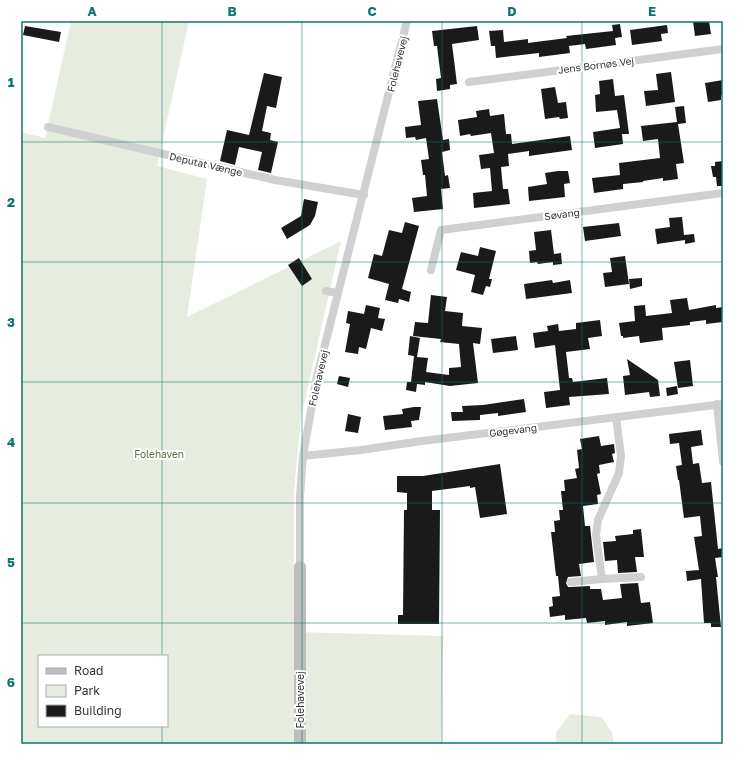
<svg xmlns="http://www.w3.org/2000/svg" width="744" height="765" viewBox="0 0 744 765" font-family="'Golos Text',sans-serif">
  <rect width="100%" height="100%" fill="#fff"/>
  <path fill="#e6ecdf" fill-rule="evenodd" d="M71 21H189L157 166 207 179 187 317 341 241 301 417 294 490V632L443 636 441 744H21V132L45 138ZM39 656H167V726H39Z
    M570 714 601 717 612 732 614 744H556V732Z"/>
  <path fill="#1a1a1a" d="M693 21H709L711 34 695 36Z
    M620 24 622 37 615 38 616 45 586 49 585 44 569 46 570 53 539 57V53L496 58 495 46H491L489 31 503 30 504 42 528 39V43L567 38 566 36 613 31 612 25Z
    M667 25 668 33 661 34 662 41 632 45 630 30Z
    M25 26 61 32 59 42 23 35Z
    M477 26 479 40 452 44 457 84 450 85V89L437 91 436 79 441 78 437 46H434L432 31Z
    M671 72 675 102 646 106 644 91 658 90 656 74Z
    M264 73 282 77 276 108 267 106 262 131 271 133 270 140 278 142 271 173 258 170 262 152 239 147 235 165 220 161 227 130 249 135Z
    M613 79 615 96 624 95 629 134H622L623 144 595 148 593 132 620 128 617 110 596 112 595 95 600 94 599 81Z
    M723 80V95H721V100L708 102 705 83Z
    M555 87 558 103 566 102 568 118 560 119 559 117 545 119 541 89Z
    M437 99 443 140 449 139 450 150 442 152 445 176 448 175 450 188 441 189 443 209 414 212 412 198 427 196 425 175H423L421 160 429 159 426 138 416 140 415 137 406 138 405 127 421 125 418 101Z
    M684 106 686 123 678 124 684 163 676 164 678 179 663 181V178L643 181V182L623 184V189L594 193 592 178 620 175 619 163 660 158 658 139 643 141 641 126 677 122 675 107Z
    M489 109 490 116 504 114 506 134H511L512 144 570 136 572 150 529 156V151L508 154 509 166 501 167 503 189H508L510 204 474 208 473 193 492 191 490 168 481 169 479 155 494 153 491 133 471 136 470 134 460 136 458 120 477 117 476 111Z
    M723 161V186H717L716 177H713L711 166H715V162Z
    M558 171H568L570 183 564 184 565 197 529 201 528 187 547 184 545 173Z
    M304 199 318 202 315 216 310 225 287 239 281 228 301 216Z
    M682 217 684 235 694 234 695 242 685 244V240L657 244 655 229 670 227 669 218Z
    M405 222 419 226 402 289 411 292 409 302 399 299 398 303 385 300 389 284 368 278 374 254 382 256 389 230 402 233Z
    M619 223 621 236 585 241 583 227Z
    M551 230 554 254 561 253 562 264 553 265V262L538 264 537 262 530 263 529 251 536 250 534 232Z
    M480 247 496 251 489 279H492L490 287 486 286 483 295 471 292 475 275 456 270 461 252 478 256Z
    M625 256 629 284 605 287 603 273 612 272 610 258Z
    M299 258 312 279 302 286 288 265Z
    M642 278V286L630 289 629 279Z
    M552 280 553 283 570 280 572 293 526 299 524 284Z
    M431 295 447 297 445 311 463 313 462 326 482 328 480 344 473 343 478 383 450 386 425 382V385L417 384 416 392 406 390 407 382H411L414 356 408 355 410 336 420 338 417 357 428 358 426 372 449 375V368L461 367 459 344 440 342 441 339 413 336 415 322 428 323Z
    M687 298 689 310 716 305V308L723 307V322L706 324V320L690 322V325L662 328 663 340 640 343 639 336 623 338V336H621L619 323 635 321 634 306 645 305 646 316 672 313 670 300Z
    M366 305 380 308 378 318 385 319 382 331 371 328 366 349 359 347 358 354 345 352 350 324 346 323 348 311 364 314Z
    M600 320 602 336 588 338 590 349 566 352 569 378H572L573 382 607 378 609 394 569 397 570 405 546 408 544 392 560 390 555 345 535 348 533 333 548 331 547 326 558 324 559 331 576 329V323Z
    M516 336 518 350 493 353 491 339Z
    M627 359 658 380 660 396 650 397 649 392 625 395 623 376 630 375Z
    M690 360 693 386 678 388 674 362Z
    M339 376 350 378 348 387 337 384Z
    M677 386 678 394 667 396 666 388Z
    M524 399 526 412 498 416V413L480 415V420L452 421 451 412H463L462 406 483 405Z
    M414 407H421L419 420 411 421 412 427 385 430 383 416 403 414 402 409Z
    M348 414 361 417 358 433 345 431Z
    M701 430 703 445 691 447 693 464 699 463 702 483 711 482 718 549 723 548V557L715 558 718 577H716L721 627H711V623H704L701 579 687 581 686 571 699 570 694 537 702 536 700 516 684 518 679 480H678L676 466 682 465 679 443 670 444 669 434Z
    M599 436 601 446 614 444 615 453 612 454 614 462 599 465 600 473 597 474 601 494 597 495 598 504 583 506 585 526H590L594 562 579 564 581 576 568 577 566 583 568 587H571L590 586V589H601L603 600 622 598 620 584 638 583 641 603 650 602 653 623 627 626V622L605 625V621L587 623 586 618 565 620V615L550 617 549 607 553 606 552 597 560 596 558 576H556L551 532H555L554 521 560 520 559 510H563L561 491H565L564 480 577 478 575 469 579 468 577 450 582 449 580 439Z
    M500 464 507 514 480 518 475 487 470 488V486L432 491V510H440L439 624H398V615H403L404 510H407V493L397 492V476H423Z
    M641 529 644 557H635L637 572 618 573 617 560 605 561 603 542 616 541 615 536 633 534V530Z"/>
  <g fill="none" stroke-linecap="round" stroke-linejoin="round">
    <path stroke="#d0d0d0" stroke-width="8" d="M469 82 723 49
      M48 127 275 180 364 195
      M431 270 441 230 723 193
      M326 291 338 293
      M717 404 723 462
      M616 417 621 456 619 473 598 520 596 535 602 579 641 577
      M303 456 361 450 422 441 723 404
      M300 567V496L303 456 317 376 407 21
      M571 582 602 579"/>
    <path stroke="#bdbdbd" stroke-width="12" d="M300 567V744"/>
  </g>
  <path fill="none" stroke="#0f766e" stroke-width="1" stroke-opacity="0.55" d="M162 21V656M302 21V744M442 21V744M582 21V744M21 142H723M21 262H723M21 382H723M21 503H723M21 623H723M162 726V744"/>
  <g text-anchor="middle" dominant-baseline="central" stroke-width="4" stroke-linejoin="round" paint-order="stroke">
    <g font-size="10" fill="#333" stroke="#fff">
      <text transform="translate(397 64) rotate(-76)">Folehavevej</text>
      <text transform="translate(596 65) rotate(-7)">Jens Bornøs Vej</text>
      <text transform="translate(206 164) rotate(13)">Deputat Vænge</text>
      <text transform="translate(562 214) rotate(-7)">Søvang</text>
      <text transform="translate(318 378) rotate(-77)">Folehavevej</text>
      <text transform="translate(513 430) rotate(-7)">Gøgevang</text>
      <text transform="translate(300 700) rotate(-90)">Folehavevej</text>
    </g>
    <g font-size="10" fill="#56703f" stroke="#fff">
      <text x="159" y="454">Folehaven</text>
    </g>
  </g>
  <rect width="744" height="765" fill="none" stroke="#ffffff" stroke-width="44"/>
  <rect x="38" y="655" width="130" height="72" fill="#ffffff" stroke="#adadad"/>
  <rect x="46" y="668" width="20" height="6" fill="#bdbdbd" stroke="#adadad"/>
  <text x="74" y="675" font-size="12" fill="#333333">Road</text>
  <rect x="46" y="685" width="20" height="12" fill="#e6ecdf" stroke="#adadad"/>
  <text x="74" y="695" font-size="12" fill="#333333">Park</text>
  <rect x="46" y="705" width="20" height="12" fill="#1a1a1a" stroke="#adadad"/>
  <text x="74" y="715" font-size="12" fill="#333333">Building</text>
  <rect x="22" y="22" width="700" height="721" fill="none" stroke="#0f766e" stroke-width="1.5"/>
  <g font-size="13" text-anchor="middle" font-weight="bold" fill="#0f766e">
    <text x="92" y="16">A</text>
    <text x="232" y="16">B</text>
    <text x="372" y="16">C</text>
    <text x="512" y="16">D</text>
    <text x="652" y="16">E</text>
    <text x="11" y="87">1</text>
    <text x="11" y="207">2</text>
    <text x="11" y="327">3</text>
    <text x="11" y="447">4</text>
    <text x="11" y="567">5</text>
    <text x="11" y="687">6</text>
  </g>
</svg>
